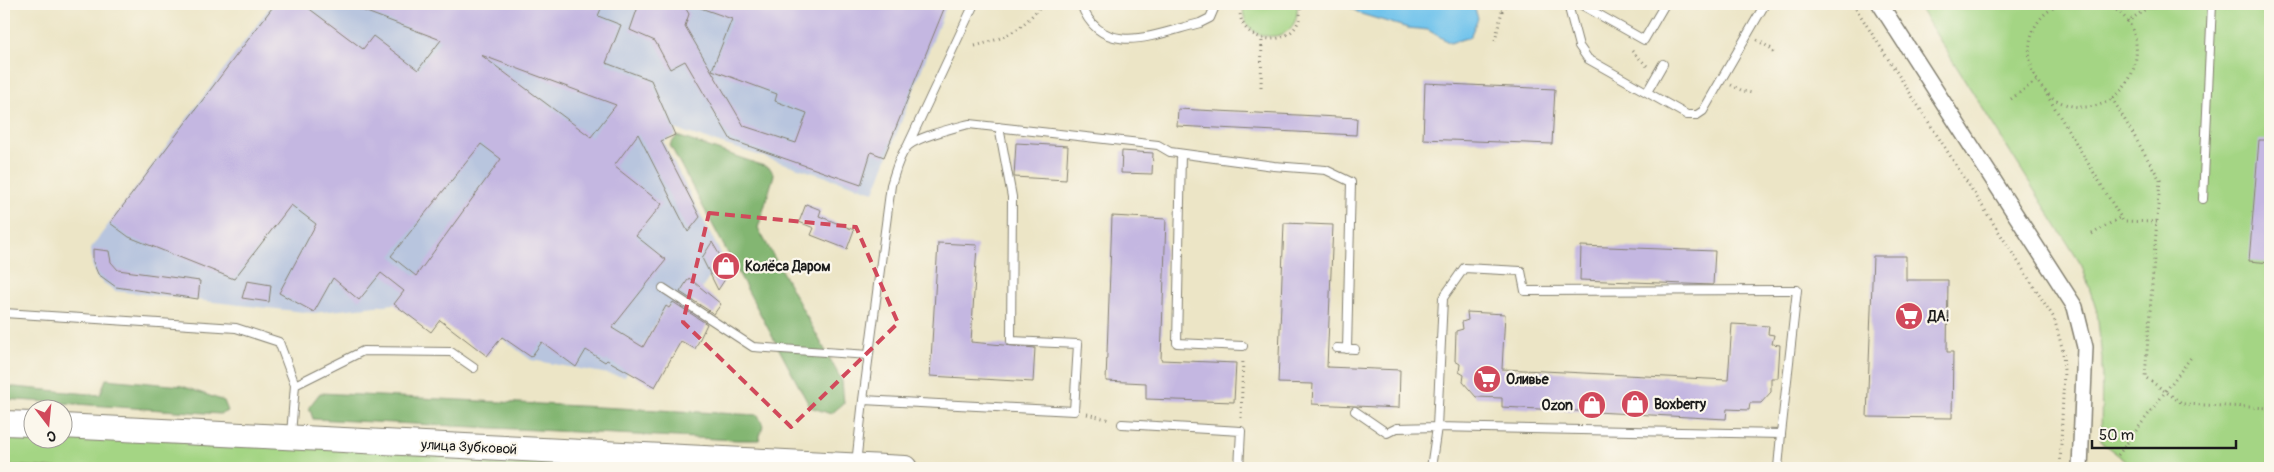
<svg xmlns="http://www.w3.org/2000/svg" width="2274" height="472" viewBox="0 0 2274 472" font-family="Pangolin,sans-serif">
  <rect width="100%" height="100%" fill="#fbf7ec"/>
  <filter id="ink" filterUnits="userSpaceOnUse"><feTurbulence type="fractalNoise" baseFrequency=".02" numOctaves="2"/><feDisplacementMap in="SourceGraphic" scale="10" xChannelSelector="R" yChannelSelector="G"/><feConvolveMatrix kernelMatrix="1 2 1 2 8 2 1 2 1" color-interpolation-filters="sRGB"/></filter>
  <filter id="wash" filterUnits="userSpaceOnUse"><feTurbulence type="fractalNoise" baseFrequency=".0096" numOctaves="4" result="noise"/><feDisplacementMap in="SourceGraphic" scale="20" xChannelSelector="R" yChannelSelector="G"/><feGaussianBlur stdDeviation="1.12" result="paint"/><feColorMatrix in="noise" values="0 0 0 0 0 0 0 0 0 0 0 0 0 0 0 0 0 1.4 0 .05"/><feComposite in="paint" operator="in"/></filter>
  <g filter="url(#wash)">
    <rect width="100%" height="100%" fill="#ece5c6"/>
    <path fill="#b8c5de" d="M272 4H947L874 192 675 129 676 135 663 142 723 258 684 314 666 305 625 377 531 360 417 274 394 304 313 313 115 291 97 278 92 264 91 248Z"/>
    <path fill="#a4d584" stroke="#607850" d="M1244 4H1297C1302 50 1236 44 1244 4Z
      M1917 4H2270V468H2135L2101 442 2102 359 2097 312 2082 266Z
      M4 430 32 432V440H62L63 434 766 468H52L4 465Z"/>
    <path fill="#83b672" stroke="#506947" d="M677 136 770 168 774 175 758 228 842 381 844 403 831 414 810 407 670 145Z
      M106 379 182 386 224 401 228 411 220 414 4 399V386L100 395Z
      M320 393 758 415 763 425 759 440H737L313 419 309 407Z"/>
    <path fill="#70c3ec" stroke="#467084" d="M1344 4H1473L1478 18 1470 37 1450 43 1428 30 1408 28 1361 14Z"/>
    <g id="blocks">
      <path fill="#c4b7e1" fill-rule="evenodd" d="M275 4H303L363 49 373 36 418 70 441 40 348 5V4H603L598 16 621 25 606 63 651 80 675 135 661 141 700 217 688 232 638 134 614 166 662 204 636 236 666 260 612 328 643 347 666 306 669 308 673 302 707 324 695 349 681 341 655 387 607 360 605 362 586 350 576 367 542 342 531 357 502 337 487 356 440 320 431 332 394 304 404 291 381 273 359 300 333 278 314 312 279 293 316 224 291 205 234 279 129 237 110 223ZM481 55 616 105 591 137ZM481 144 501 159 416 276 391 256Z
        M639 4H683L689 14 685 26 744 126 796 143 807 113 775 101 777 94 712 70 732 19 695 6 696 4H946L884 157 871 152 861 185 731 140 685 61 670 69 655 41 630 30Z
        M1425 83 1555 89 1552 144 1423 139Z
        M1178 109 1357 118 1356 135 1177 126Z
        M2259 140H2270V263L2249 261Z
        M1016 143 1068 146 1066 180 1014 177Z
        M1122 151 1153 153 1152 174 1121 173Z
        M806 204 821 210 819 216 854 230 847 249 811 235 814 228 799 222Z
        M1112 216 1166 219 1161 360 1236 363 1234 402 1146 399V383L1106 381Z
        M1284 223 1333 225 1327 367 1400 370 1399 408 1312 404 1313 384 1278 383Z
        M712 242 722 259 733 267 718 290 702 258Z
        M938 243 977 245 971 342 1035 348 1033 382 930 376Z
        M1581 246 1715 251 1713 285 1580 280Z
        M93 249 109 251 111 262 118 270 200 281 198 299 116 287 98 274 93 262Z
        M1873 256H1906V280H1948L1947 352H1953L1952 418 1867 417Z
        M689 278 721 304 714 314 680 292Z
        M247 281 271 285 269 302 242 298Z
        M1467 312 1505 314 1502 369 1728 380 1732 324 1769 326 1768 334 1774 335 1772 344 1780 345 1778 378H1771V392L1761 403H1750L1749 410 1727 409 1726 419 1502 407V398L1476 397 1463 382 1464 375 1459 372 1460 364 1455 361 1456 331 1463 329 1462 322 1468 320Z"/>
    </g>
  </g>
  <g filter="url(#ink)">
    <use href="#blocks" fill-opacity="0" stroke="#848071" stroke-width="1"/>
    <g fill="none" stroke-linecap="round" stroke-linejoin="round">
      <defs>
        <path id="lane" d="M1081 4C1102 61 1158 33 1200 23L1210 18 1216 4
          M1580 4 1644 40 1665 4
          M1570 12 1579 46 1588 59 1687 115H1697L1703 111 1765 4
          M1647 92 1663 64
          M907 147 974 4
          M1181 154 1177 343 1243 346
          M2203 199 2212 4
          M663 288 753 347 869 355
          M4 313 236 328 279 342 295 385 291 434
          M1337 348 1355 349
          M295 385 363 351 451 352 474 368
          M863 400 1074 411 1078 344 1011 341 1012 197 999 127
          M1355 411 1387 433 1397 428 1437 427 1781 434 1797 290 1525 291 1521 271 1464 268 1443 298 1437 427 1431 468
          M1122 424 1241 431 1239 468
          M856 464 863 400 891 185C895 173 898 158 906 148 915 137 954 128 969 124L1158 145 1170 152 1274 166 1326 170 1351 182 1347 349
          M1778 468 1781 434"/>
        <path id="street" d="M1880 4 2075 307 2085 347 2080 468"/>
        <path id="primary" d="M4 423 32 424
          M62 426 905 468"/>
      </defs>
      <use href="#lane" stroke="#848071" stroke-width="10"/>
      <use href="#street" stroke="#848071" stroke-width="18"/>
      <use href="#primary" stroke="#848071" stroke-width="26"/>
      <path stroke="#848071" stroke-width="3" stroke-dasharray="1 4" stroke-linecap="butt" d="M1241 4C1231 47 1306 54 1300 4
        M1853 4 2054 318 2063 351 2064 370 2060 468
        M2062 4C2008 23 2025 107 2083 107 2140 108 2158 22 2104 4
        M1229 5H1241
        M1502 11 1507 4
        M2127 22 2153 4
        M1757 40 1770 48 1774 54
        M1495 41 1502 11 1501 4
        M975 46C1006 38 1022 30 1042 4
        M1632 51 1647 66
        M1731 85 1743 91 1752 93
        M1261 87 1262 38
        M2047 95 2123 221 2157 222
        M2112 98 2160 180 2145 377 2183 404 2270 408
        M2011 99 2036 81
        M2092 234 2121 217
        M1087 414 1110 420
        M1241 418 1243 359
        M2118 455 2192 356"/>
      <use href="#lane" stroke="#fff" stroke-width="8"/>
      <use href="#street" stroke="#fff" stroke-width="15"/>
      <use href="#primary" stroke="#fff" stroke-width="24"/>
    </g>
  </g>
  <path fill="none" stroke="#d1495b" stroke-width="4" stroke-dasharray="10 6" stroke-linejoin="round" d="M709 213 856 227 898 323 791 427 683 322Z"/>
  <defs>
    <symbol id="shop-disc" viewBox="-11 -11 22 22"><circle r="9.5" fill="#d1495b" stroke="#fbf7ec"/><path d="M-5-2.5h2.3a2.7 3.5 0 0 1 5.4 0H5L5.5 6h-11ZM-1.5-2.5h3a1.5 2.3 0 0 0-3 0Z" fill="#fff"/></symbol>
    <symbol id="supermarket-disc" viewBox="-11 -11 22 22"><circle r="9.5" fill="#d1495b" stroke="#fbf7ec"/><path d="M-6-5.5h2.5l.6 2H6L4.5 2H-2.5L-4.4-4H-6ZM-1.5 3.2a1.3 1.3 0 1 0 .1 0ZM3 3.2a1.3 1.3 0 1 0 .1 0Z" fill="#fff"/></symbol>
  </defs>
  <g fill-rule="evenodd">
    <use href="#shop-disc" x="710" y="250" width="32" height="32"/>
    <use href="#supermarket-disc" x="1893" y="300" width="32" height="32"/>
    <use href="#supermarket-disc" x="1471" y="363" width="32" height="32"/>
    <use href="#shop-disc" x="1619" y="388" width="32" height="32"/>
    <use href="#shop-disc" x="1576" y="389" width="32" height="32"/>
  </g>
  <g text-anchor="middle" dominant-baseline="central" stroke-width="4.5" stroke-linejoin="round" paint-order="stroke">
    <g font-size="14" font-weight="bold" fill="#1c1c1c" stroke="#fbf7ec" text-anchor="start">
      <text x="745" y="266">Колёса Даром</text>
      <text x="1928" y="316">ДА!</text>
      <text x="1506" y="379">Оливье</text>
      <text x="1654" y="404">Boxberry</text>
      <text x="1573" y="405" text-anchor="end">Ozon</text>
    </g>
    <g font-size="14" fill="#1c1c1c" stroke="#fbf7ec">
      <text transform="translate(469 447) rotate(3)">улица Зубковой</text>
    </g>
  </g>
  <rect width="2274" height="472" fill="none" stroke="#fbf7ec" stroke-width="20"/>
  <g transform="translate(48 424) rotate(164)"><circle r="24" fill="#fbf7ec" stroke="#a29f99"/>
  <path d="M0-4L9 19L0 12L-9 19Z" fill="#d1495b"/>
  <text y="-8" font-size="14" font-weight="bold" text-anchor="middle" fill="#1c1c1c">С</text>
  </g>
  <path d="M2092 440v8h144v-8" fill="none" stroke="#1c1c1c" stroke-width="2.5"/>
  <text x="2099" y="440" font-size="15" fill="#1c1c1c" stroke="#fbf7ec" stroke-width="4" paint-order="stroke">50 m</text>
</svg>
